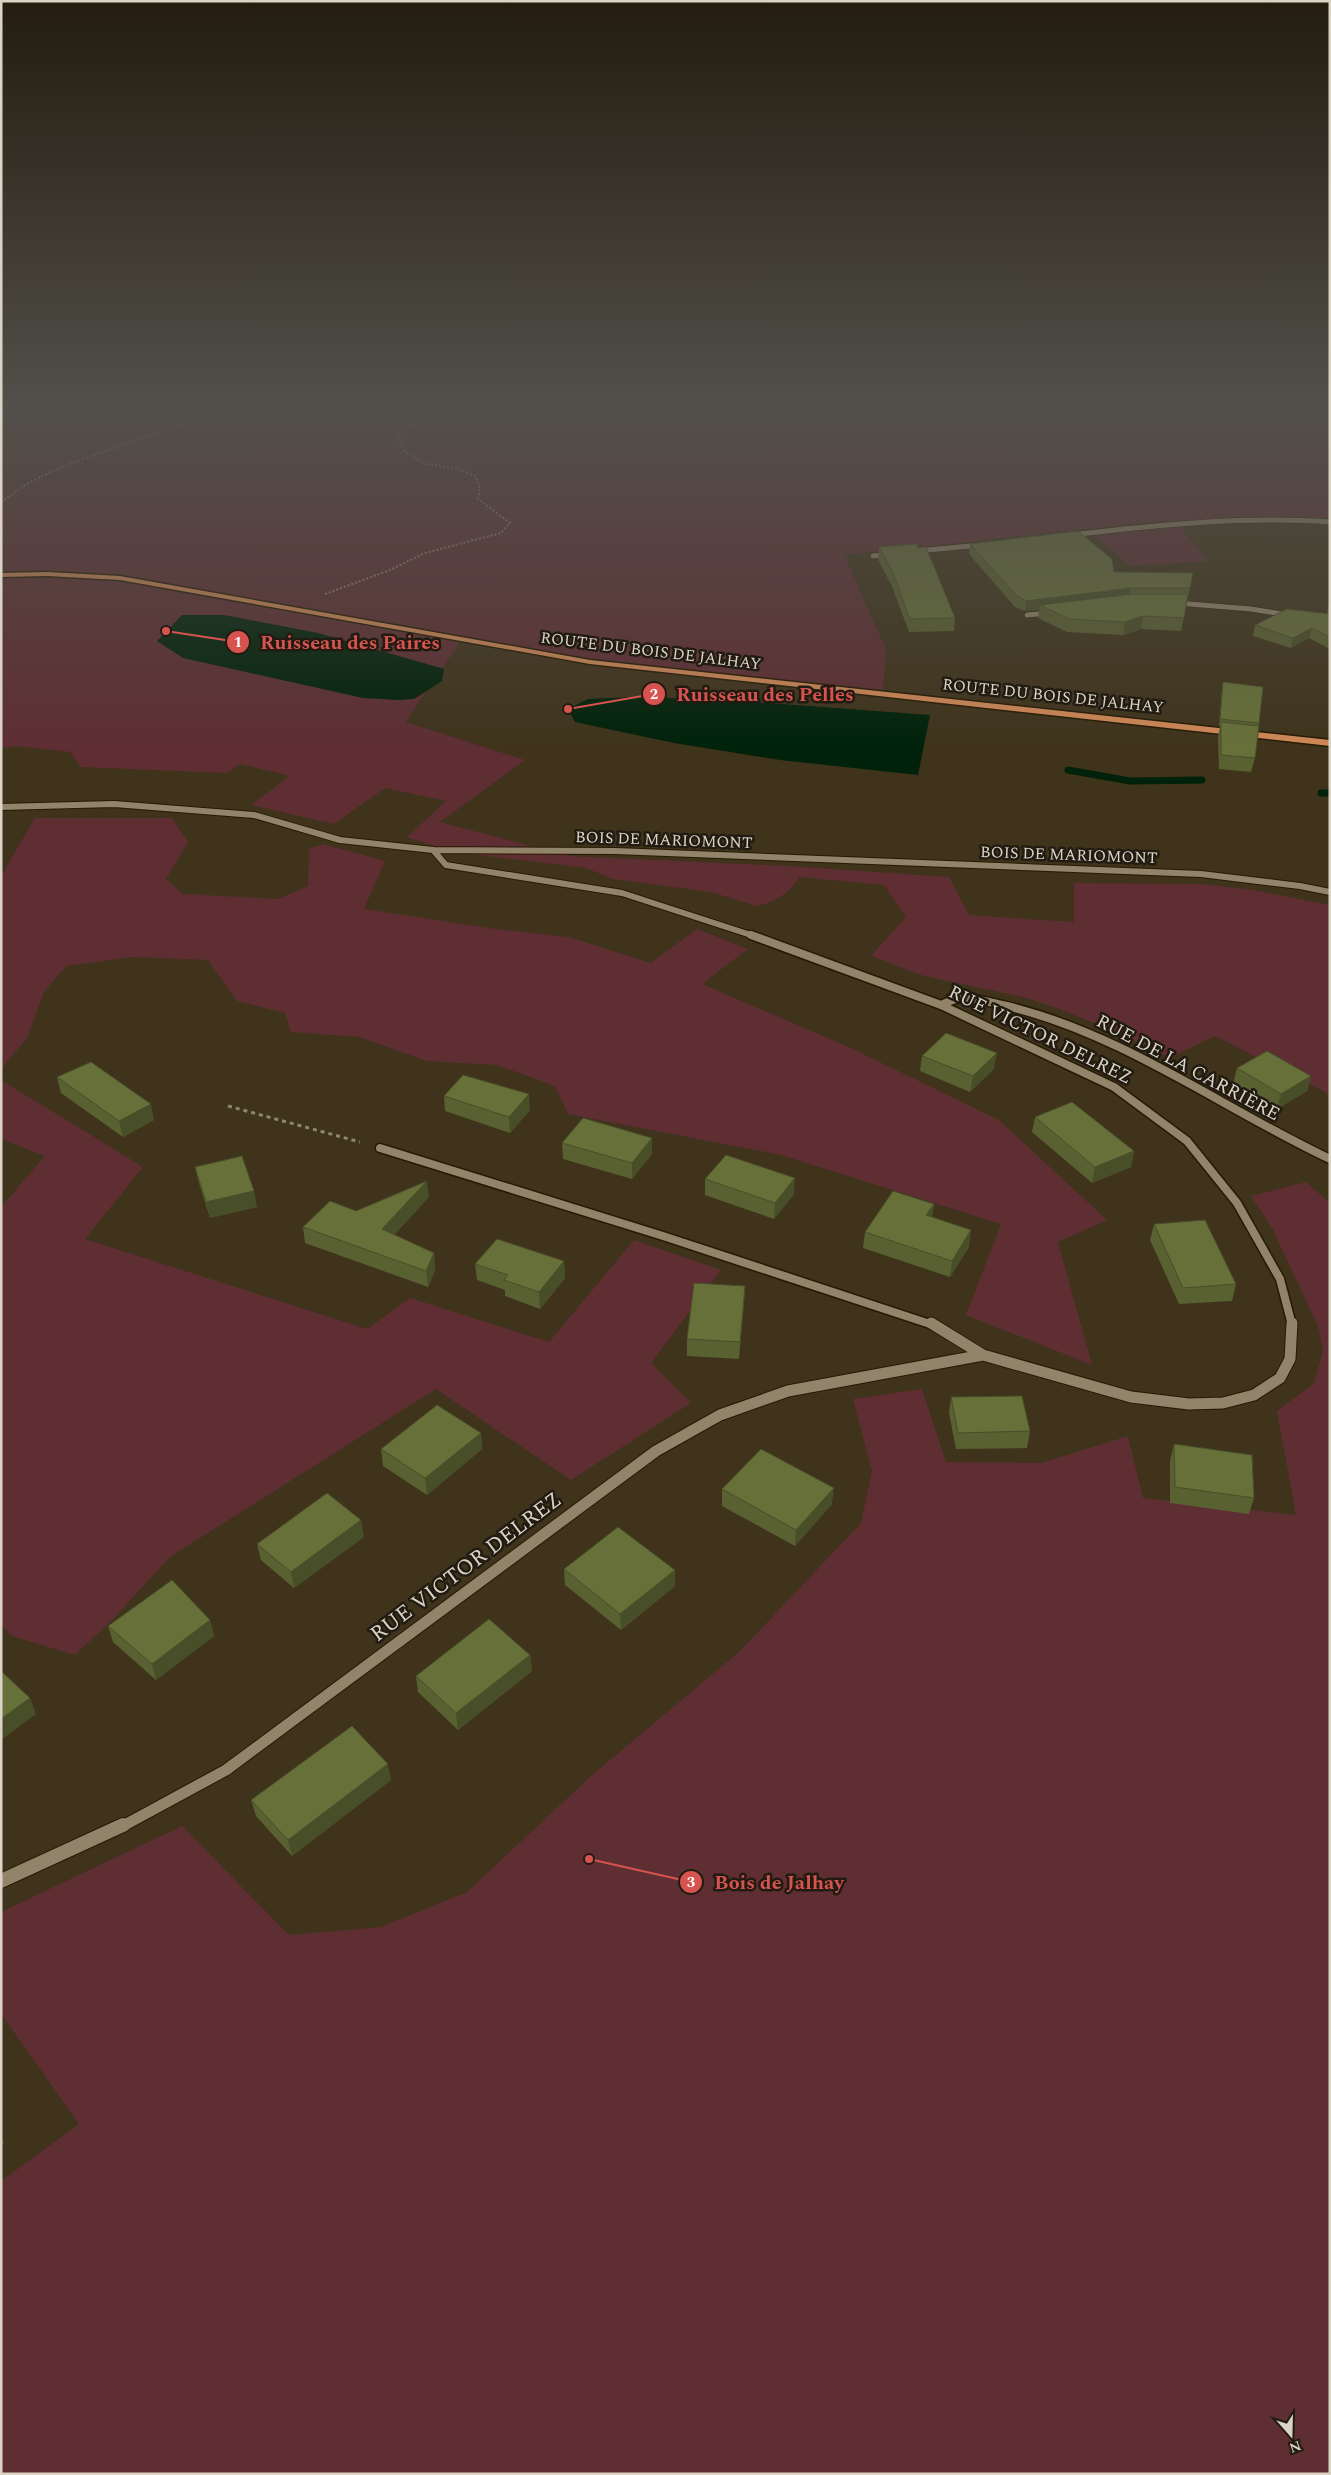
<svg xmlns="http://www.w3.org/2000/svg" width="1331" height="2475" viewBox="0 0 1331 2475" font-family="Spectral,serif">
  <rect width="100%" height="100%" fill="#3f331b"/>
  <path fill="#5e2e33" d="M1 403H1330V461L1324 467H1330V518H1230L1143 523 844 555 886 649 883 692 676 673 461 641 442 668 318 633 224 615 183 658 270 676 413 699 427 690 406 722 525 760 440 822 569 856 788 866 949 877 969 915 1074 922V883L1200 884 1254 890 1330 905V1119L1327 1093 1215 1036 1170 1058 1123 1035 1060 1009 1023 997 924 976 871 956 906 917 884 885 799 877C792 892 773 903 757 906L711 892 613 879 586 868 453 852 407 837 446 801 385 788 334 824 251 805 290 776 240 764 226 773 81 767 70 752 17 746 1 748Z
    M1180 527 1208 561 1130 566 1094 535Z
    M35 818H172L188 842 166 879 183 894 278 899 308 886 309 849 323 844 385 861 364 909 496 929 569 937 651 963 697 929 748 949 702 984 851 1048 999 1120 1107 1220 1058 1242 1092 1365 966 1315 1001 1224 781 1155 568 1114 555 1086 497 1065 427 1061 359 1037 291 1032 285 1013 237 1001 208 960 132 957 66 966 44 992 27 1038 1 1069V876Z
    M1 1080 143 1167 85 1239 367 1329 410 1298 549 1342 634 1240 721 1270 651 1363 691 1403 571 1480 436 1389 170 1557 112 1620 75 1655 12 1636 1 1625V1207L45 1156 1 1139Z
    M1306 1182 1330 1203V2474H1V2181L79 2124 1 2014V1912L182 1826 289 1935 381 1927 467 1892 591 1776 740 1651 861 1523 872 1471 853 1399 922 1389 946 1462 1041 1463 1128 1436 1143 1498 1296 1515 1277 1411 1314 1383 1323 1351 1318 1326 1271 1226 1251 1196Z"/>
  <path fill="#00220a" d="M182 615H224L318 633 444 669 442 681 414 699 399 700 363 698 183 658 157 641Z
    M635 697 727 700 930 715 918 775 780 760 674 743 575 722 568 709 588 699Z"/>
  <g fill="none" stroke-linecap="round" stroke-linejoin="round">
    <path stroke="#00220a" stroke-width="7" d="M1068 770 1130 781 1202 780
      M1321 793H1330"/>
    <defs>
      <path id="minor-far4" d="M1071 535C1156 525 1244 516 1330 522
        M917 551 981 545
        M873 556 889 554
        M1177 603 1251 609 1288 615
        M1027 615 1049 613"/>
      <path id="minor-far3" d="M1 807 114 804 254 815 340 840 433 850 615 851 1201 874 1300 886 1330 892
        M433 850 446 865 622 893 754 936"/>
      <path id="minor-far2" d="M751 935 941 1005 1114 1087 1187 1141 1237 1203 1280 1279 1292 1325
        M941 1005C946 1003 953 999 959 998 974 997 992 1003 1007 1006 1123 1034 1224 1109 1330 1159
        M380 1148 663 1236 933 1325"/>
      <path id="minor-far1" d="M931 1323 983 1355 1131 1397 1189 1404 1223 1403 1254 1395 1280 1378 1290 1359 1292 1323
        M121 1827 226 1770 656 1451 720 1415 788 1391 983 1355"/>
      <path id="minor" d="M1 1881 123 1825"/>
      <path id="major" d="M47 572 120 576 590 660 1330 740V746L590 664 120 580 47 576 1 577V573Z"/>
    </defs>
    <use href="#minor-far4" stroke="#261a03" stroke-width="6"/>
    <use href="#minor-far3" stroke="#261a03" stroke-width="8"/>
    <use href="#minor-far2" stroke="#261a03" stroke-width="11"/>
    <use href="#minor-far1" stroke="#261a03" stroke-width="13"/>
    <use href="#minor" stroke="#261a03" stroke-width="16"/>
    <use href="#major" stroke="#261a03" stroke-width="3"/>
    <path stroke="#8e8572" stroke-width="2" stroke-dasharray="2 2" stroke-linecap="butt" d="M1 502 30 482 64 466 238 403
      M325 594 390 570 425 553 501 533 510 523 478 499 480 488 475 476 455 468 425 464 404 451 397 437 418 421 479 403"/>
    <path stroke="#8e8572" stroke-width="3" stroke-dasharray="4 4" stroke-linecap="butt" d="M228 1106 360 1142"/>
    <use href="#minor-far4" stroke="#92846a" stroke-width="5"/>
    <use href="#minor-far3" stroke="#92846a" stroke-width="6"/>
    <use href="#minor-far2" stroke="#92846a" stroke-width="8"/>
    <use href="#minor-far1" stroke="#92846a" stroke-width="11"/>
    <use href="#minor" stroke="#92846a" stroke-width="14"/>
    <use href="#major" fill="#cf8857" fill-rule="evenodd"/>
  </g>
  <path fill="#596031" d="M970 544 1114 572 1193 573 1181 631 1141 629 1123 635 1067 632 1038 618 1039 610 1025 611 1015 607 969 554Z
    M879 547 918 548 955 618 954 631 909 632 892 586 878 560Z
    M1330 605V649L1309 638 1291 648 1253 636 1255 625 1327 614 1328 606Z
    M1223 682 1263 687 1255 758 1251 772 1219 769 1218 736 1220 726H1219L1222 689Z
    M922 1056 994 1069 970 1092 920 1071Z
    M1237 1068 1311 1076 1307 1091 1277 1109 1233 1084Z
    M57 1077 154 1120 123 1137 61 1093Z
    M444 1096 530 1110 510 1133 445 1111Z
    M1035 1117 1134 1151 1131 1167 1092 1183 1032 1132Z
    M562 1143 652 1154 632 1179 563 1159Z
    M195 1167 257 1207 210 1218 199 1183Z
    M705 1179 794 1194 774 1219 705 1195Z
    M429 1197 394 1235 434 1253 435 1270 428 1287 305 1243 303 1227 356 1211Z
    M934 1204 932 1217 969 1247 950 1277 863 1248 865 1232Z
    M1154 1224 1236 1284 1232 1301 1179 1304 1150 1240Z
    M564 1261 565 1278 540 1309 505 1296V1290L477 1280 475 1264Z
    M745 1286 744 1303 739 1359 687 1356V1339Z
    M951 1397 1030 1431 1027 1448 956 1449 949 1413Z
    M481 1433 482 1449 427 1495 383 1466 381 1449Z
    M1174 1444 1254 1498 1249 1514 1170 1503V1461Z
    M722 1489 832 1504 795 1546 722 1506Z
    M364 1537 294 1588 261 1560 257 1544Z
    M564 1569 675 1570V1586L621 1630 565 1585Z
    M210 1620 214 1636 156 1680 113 1642 108 1626Z
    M530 1655 532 1671 458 1730 418 1692 416 1676Z
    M391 1780 292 1856 256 1816 251 1800Z"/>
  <path fill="#484e28" d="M1131 588 1129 599 1040 605 1039 610 1025 611 1026 601Z
    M1143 616 1141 629 1123 635 1125 622Z
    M1312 628 1309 638 1291 648 1293 638Z
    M997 1053 994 1069 970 1092 973 1076Z
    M1311 1076 1307 1091 1277 1109 1281 1094Z
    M529 1094 530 1110 510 1133 509 1117Z
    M151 1104 154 1120 123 1137 119 1121Z
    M652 1138V1154L632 1179V1163Z
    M1134 1151 1131 1167 1092 1183 1095 1167Z
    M795 1178 794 1194 774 1219 775 1203Z
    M427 1181 429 1197 385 1245 382 1229Z
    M254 1191 257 1207 210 1218 206 1202Z
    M934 1204 932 1220 926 1215Z
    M971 1230 969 1247 950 1277 952 1261Z
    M434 1253 435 1270 428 1287 426 1271Z
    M564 1261 565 1278 540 1309 539 1292Z
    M745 1286 744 1303 739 1359 740 1342Z
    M481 1433 482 1449 427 1495 425 1478Z
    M834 1488 832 1504 795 1546 796 1530Z
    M361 1520 364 1537 294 1588 291 1572Z
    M675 1570V1586L621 1630 620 1614Z
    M210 1620 214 1636 156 1680 152 1664Z
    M530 1655 532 1671 458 1730 456 1713Z
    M30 1698 36 1714 1 1740V1719Z
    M388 1764 391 1780 292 1856 288 1840Z
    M1 2137 4 2143 1 2145Z"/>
  <path fill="#677039" stroke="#484e28" d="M1078 531 1112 559 1114 572 1193 573 1190 588H1131L1026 601 1017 596 970 544Z
    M916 544 918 548 926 547 955 618 910 619 893 573 879 547Z
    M1132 594H1188L1184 618 1143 616 1125 622 1069 619 1040 605Z
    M1287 609 1330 614V637L1312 628 1293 638 1255 625Z
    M1223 682 1263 687 1259 723 1220 719Z
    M1221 722 1259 726 1255 758 1221 755Z
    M946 1033 997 1053 973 1076 922 1056Z
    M1267 1051 1311 1076 1281 1094 1237 1068Z
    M91 1062 151 1104 119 1121 57 1077Z
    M463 1075 529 1094 509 1117 444 1096Z
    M1072 1102 1134 1151 1095 1167 1035 1117Z
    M583 1118 652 1138 632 1163 562 1143Z
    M726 1155 795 1178 775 1203 705 1179Z
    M242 1156 254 1191 206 1202 195 1167Z
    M427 1181 382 1229 434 1253 426 1271 303 1227 330 1201 356 1211Z
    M893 1191 934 1204 926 1215 971 1230 952 1261 865 1232Z
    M1205 1220 1236 1284 1183 1288 1154 1224Z
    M497 1239 564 1261 539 1292 504 1280 508 1275 475 1264Z
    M694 1283 745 1286 740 1342 687 1339Z
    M1022 1396 1030 1431 958 1433 951 1397Z
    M437 1405 481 1433 425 1478 381 1449Z
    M1174 1444 1252 1455 1254 1498 1175 1487Z
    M761 1449 834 1488 796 1530 722 1489Z
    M327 1493 361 1520 291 1572 257 1544Z
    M618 1527 675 1570 620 1614 564 1569Z
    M172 1580 210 1620 152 1664 108 1626Z
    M489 1619 530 1655 456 1713 416 1676Z
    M1 1671 30 1698 1 1719Z
    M352 1726 388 1764 288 1840 251 1800Z"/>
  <linearGradient id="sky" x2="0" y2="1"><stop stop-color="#231c0f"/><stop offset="0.54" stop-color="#52504a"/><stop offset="1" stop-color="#52504a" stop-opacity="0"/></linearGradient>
  <rect width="1331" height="750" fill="url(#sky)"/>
  <g text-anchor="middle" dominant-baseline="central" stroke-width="5" stroke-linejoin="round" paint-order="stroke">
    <g font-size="16" fill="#dbd4c6" stroke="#211b11">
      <text transform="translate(651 651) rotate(7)">ROUTE DU BOIS DE JALHAY</text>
      <text transform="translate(1053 696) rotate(6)">ROUTE DU BOIS DE JALHAY</text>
      <text transform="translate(664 840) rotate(2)">BOIS DE MARIOMONT</text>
      <text transform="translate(1069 855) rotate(2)">BOIS DE MARIOMONT</text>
    </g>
    <g font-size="19" fill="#dbd4c6" stroke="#211b11">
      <text transform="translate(1040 1035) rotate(26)">RUE VICTOR DELREZ</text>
      <text transform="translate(1188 1068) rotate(28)">RUE DE LA CARRIÈRE</text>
    </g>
    <g font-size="22" fill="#dbd4c6" stroke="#211b11">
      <text transform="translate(466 1567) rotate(-37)">RUE VICTOR DELREZ</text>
    </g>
  </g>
  <path fill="none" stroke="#d75350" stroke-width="2" d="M166 631L238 642M568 709L654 694M589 1859L691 1882"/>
  <g fill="#d75350" stroke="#211b11" stroke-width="2">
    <circle cx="166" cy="631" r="5"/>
    <circle cx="568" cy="709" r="5"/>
    <circle cx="589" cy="1859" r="5"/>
    <circle cx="238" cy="642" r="12"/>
    <circle cx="654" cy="694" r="12"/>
    <circle cx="691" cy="1882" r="12"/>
  </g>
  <g font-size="15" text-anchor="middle" font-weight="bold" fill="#fff">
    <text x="238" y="647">1</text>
    <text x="654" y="699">2</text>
    <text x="691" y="1887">3</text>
  </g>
  <g font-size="20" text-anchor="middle" font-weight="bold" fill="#d75350" stroke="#211b11" stroke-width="5" stroke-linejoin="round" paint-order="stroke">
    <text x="350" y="649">Ruisseau des Paires</text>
    <text x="765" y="701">Ruisseau des Pelles</text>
    <text x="779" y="1889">Bois de Jalhay</text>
  </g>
  <rect width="1331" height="2475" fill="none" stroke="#dbd4c6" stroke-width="5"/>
  <g transform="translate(1291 2435) rotate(160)" stroke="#211b11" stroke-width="4" paint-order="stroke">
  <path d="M0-4L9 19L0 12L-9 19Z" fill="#dbd4c6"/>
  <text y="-8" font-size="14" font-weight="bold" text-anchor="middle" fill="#dbd4c6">N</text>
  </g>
</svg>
